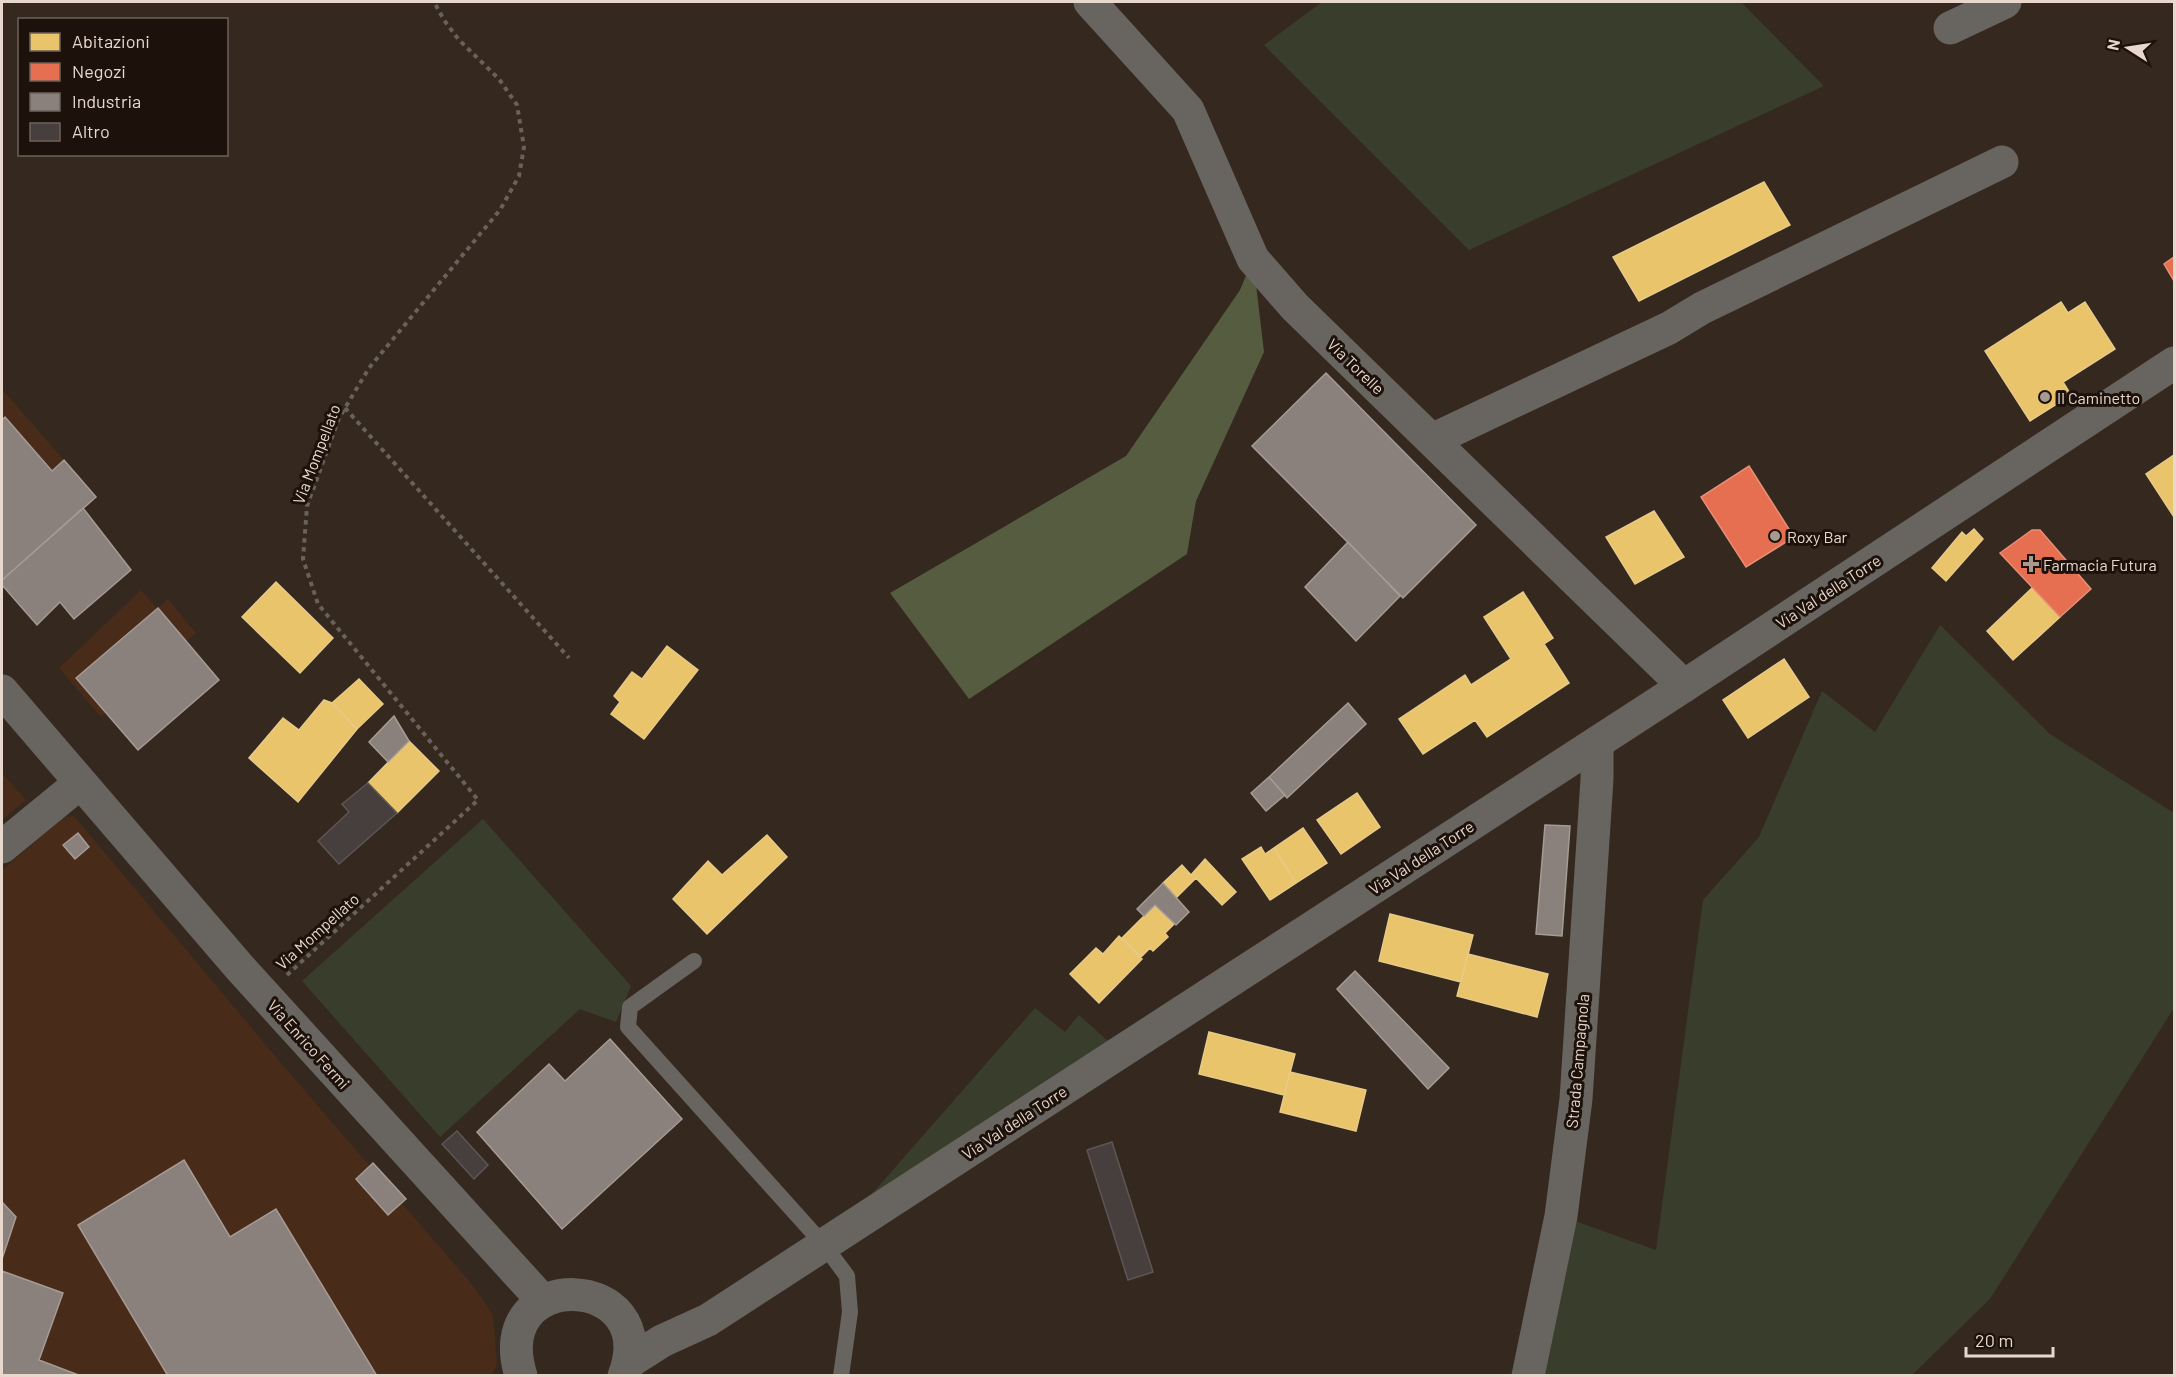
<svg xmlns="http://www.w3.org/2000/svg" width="2176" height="1377" viewBox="0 0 2176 1377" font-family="Barlow,sans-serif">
  <rect width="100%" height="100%" fill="#35281f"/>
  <path fill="#482b19" d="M2 389 96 497 2 580Z
    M141 590 157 608 168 599 196 633 101 717 59 668Z
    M2 773 26 800 2 820Z
    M74 816 287 1070 475 1288 493 1315 497 1364 491 1376H2V870L64 817Z"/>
  <path fill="#393d2b" d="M1322 2H1741L1824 86 1469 250 1264 45Z
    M1940 625 2050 734 2174 813V1008L1990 1299 1912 1375 1528 1376 1561 1216 1656 1250 1703 900 1759 837 1822 691 1875 732Z
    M483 819 631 986 616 1022 580 1009 440 1137 302 981Z
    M1035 1008 1065 1032 1079 1015 1108 1041 870 1196Z"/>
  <path fill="#555c40" d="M1253 259 1264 352 1196 501 1187 554 969 699 890 593 1126 456 1240 290Z"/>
  <path fill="#e9c46a" stroke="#e8ca88" stroke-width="1.5" d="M1764 182 1790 225 1639 301 1613 257Z
    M2061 302 2068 313 2085 302 2115 349 2063 382 2071 395 2030 421 1985 351Z
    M2174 455V517L2146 474Z
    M1654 511 1684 557 1635 584 1606 537Z
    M1974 529 1983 539 1946 581 1932 568 1962 532 1966 536Z
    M276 582 333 638 300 673 242 617Z
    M2032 588 2060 617 2013 660 1987 631Z
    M1523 592 1553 638 1544 644 1569 683 1487 737 1475 720 1423 754 1399 719 1465 675 1471 685 1511 659 1484 617Z
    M667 646 698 670 644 739 611 714 620 702 614 696 632 672 642 679Z
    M1784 659 1809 697 1748 738 1723 700Z
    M359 679 383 704 357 729 332 703Z
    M324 700 332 703 357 729 298 802 249 758 283 718 299 730Z
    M409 741 439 771 397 813 368 783Z
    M1357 793 1380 827 1341 854 1317 820Z
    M1303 828 1327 863 1296 883 1274 848Z
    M767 835 787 857 707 934 673 899 708 861 722 875Z
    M1261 847 1265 854 1274 848 1296 883 1270 900 1242 859Z
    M1205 859 1236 892 1222 905 1196 878 1176 898 1163 883 1182 865 1191 875Z
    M1155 905 1174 924 1165 933 1168 937 1153 951 1150 948 1141 957 1122 938Z
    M1390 914 1473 935 1461 982 1379 961Z
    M1119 936 1142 959 1099 1003 1070 974 1096 948 1103 954Z
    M1468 954 1548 974 1537 1017 1457 996Z
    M1209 1032 1295 1054 1284 1095 1199 1074Z
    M1290 1072 1366 1090 1356 1131 1280 1112Z"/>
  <path fill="#e76f51" stroke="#e78e76" stroke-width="1.5" d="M2174 257V281L2164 264Z
    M1749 466 1794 537 1746 567 1701 497Z
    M2032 530H2040L2091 589 2060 617 2000 553Z"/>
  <path fill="#8a817c" stroke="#a69b94" stroke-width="1.5" d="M1326 373 1476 525 1403 598 1252 446Z
    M5 417 52 471 64 460 96 497 2 580V420Z
    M83 508 131 570 74 619 60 602 37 625 2 585V580Z
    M1348 542 1400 596 1356 641 1305 587Z
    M158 608 219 680 138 750 76 678Z
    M1348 703 1366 724 1287 798 1269 777Z
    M394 716 409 741 388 762 369 742Z
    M1269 777 1285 795 1266 811 1251 793Z
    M1545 825 1570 826 1562 936 1536 934Z
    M78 833 89 847 75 859 63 845Z
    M1163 883 1189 912 1176 925 1155 905 1144 916 1137 909Z
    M1355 971 1449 1068 1428 1089 1337 989Z
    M610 1039 682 1119 562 1229 477 1132 549 1064 565 1081Z
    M184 1160 230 1237 276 1209 377 1376H168L78 1225Z
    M373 1163 406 1199 388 1215 356 1179Z
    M2 1202 16 1217 2 1259Z
    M2 1271 63 1293 39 1360 81 1376H2Z"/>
  <path fill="#473e3e" stroke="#5e5555" stroke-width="1.5" d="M368 783 397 813 339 864 318 841 349 812 342 804Z
    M457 1131 488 1165 474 1179 442 1144Z
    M1112 1142 1153 1272 1128 1280 1087 1150Z"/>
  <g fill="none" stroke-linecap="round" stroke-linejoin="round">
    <path stroke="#69625c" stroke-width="4" stroke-dasharray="4.5 4.5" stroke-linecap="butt" d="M345 408 569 658
      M287 975 478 800 318 604 303 559 307 506 339 418 369 368 500 210 519 176 524 147 517 105 499 79 459 40 444 20 434 2"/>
    <path stroke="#68645f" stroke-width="16" d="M694 961 630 1007 628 1027 824 1245 847 1276 850 1312 841 1376"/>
    <path stroke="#68645f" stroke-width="33" d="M1090 2 1188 110 1253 259 1295 307 1684 686
      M1950 28 2005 2
      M1432 440 1669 328 1702 308 2002 162
      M2 847 80 783
      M1528 1376 1561 1216 1576 1099 1597 779V743"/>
    <path stroke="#68645f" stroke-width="33" d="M2 691 241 969 543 1301
      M629 1362 662 1341 708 1320 1684 686 2174 363
      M521 1376C486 1263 664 1272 624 1376"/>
  </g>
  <g fill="#a99a90" stroke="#1d120b" stroke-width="2">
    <circle cx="2045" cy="397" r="6"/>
    <circle cx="1775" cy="536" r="6"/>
    <path d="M2028 555h6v6h6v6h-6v6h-6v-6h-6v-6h6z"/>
  </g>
  <g text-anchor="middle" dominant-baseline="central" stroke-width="6" stroke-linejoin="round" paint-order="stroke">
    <g font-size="16" fill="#e7d7cd" stroke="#1d120b">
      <text transform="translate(1356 366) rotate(44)">Via Torelle</text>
      <text transform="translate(316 454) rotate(-69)">Via Mompellato</text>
      <text transform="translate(1828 591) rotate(-33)">Via Val della Torre</text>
      <text transform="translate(1421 857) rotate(-33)">Via Val della Torre</text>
      <text transform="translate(317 931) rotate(-42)">Via Mompellato</text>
      <text transform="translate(309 1044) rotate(48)">Via Enrico Fermi</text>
      <text transform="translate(1577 1061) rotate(-85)">Strada Campagnola</text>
      <text transform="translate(1014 1122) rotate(-33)">Via Val della Torre</text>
    </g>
    <g font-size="16" fill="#e7d7cd" stroke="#1d120b" text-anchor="start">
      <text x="2057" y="397">Il Caminetto</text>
      <text x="1787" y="536">Roxy Bar</text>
      <text x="2043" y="564">Farmacia Futura</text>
    </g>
  </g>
  <rect width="2176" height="1377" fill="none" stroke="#e7d7cd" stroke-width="6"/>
  <rect x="18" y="18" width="210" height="138" fill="#1d120b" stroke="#6e6159" stroke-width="1.5"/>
  <rect x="30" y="33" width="30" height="18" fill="#e9c46a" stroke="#6e6159" stroke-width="1.5"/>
  <text x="72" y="48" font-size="18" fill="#e7d7cd">Abitazioni</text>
  <rect x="30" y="63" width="30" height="18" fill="#e76f51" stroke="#6e6159" stroke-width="1.5"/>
  <text x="72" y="78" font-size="18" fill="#e7d7cd">Negozi</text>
  <rect x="30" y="93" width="30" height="18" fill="#8a817c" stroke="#6e6159" stroke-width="1.5"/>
  <text x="72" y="108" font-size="18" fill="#e7d7cd">Industria</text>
  <rect x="30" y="123" width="30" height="18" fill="#473e3e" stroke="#6e6159" stroke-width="1.5"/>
  <text x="72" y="138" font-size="18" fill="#e7d7cd">Altro</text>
  <g transform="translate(2128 48) rotate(282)" stroke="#1d120b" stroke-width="4.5" paint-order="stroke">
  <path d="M0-4.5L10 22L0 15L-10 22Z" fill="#e7d7cd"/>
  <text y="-9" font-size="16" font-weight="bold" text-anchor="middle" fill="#e7d7cd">N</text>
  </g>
  <path d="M1966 1347v9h87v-9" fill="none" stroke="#e7d7cd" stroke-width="3"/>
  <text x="1975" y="1347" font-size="18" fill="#e7d7cd" stroke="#1d120b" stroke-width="4.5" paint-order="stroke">20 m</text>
</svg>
